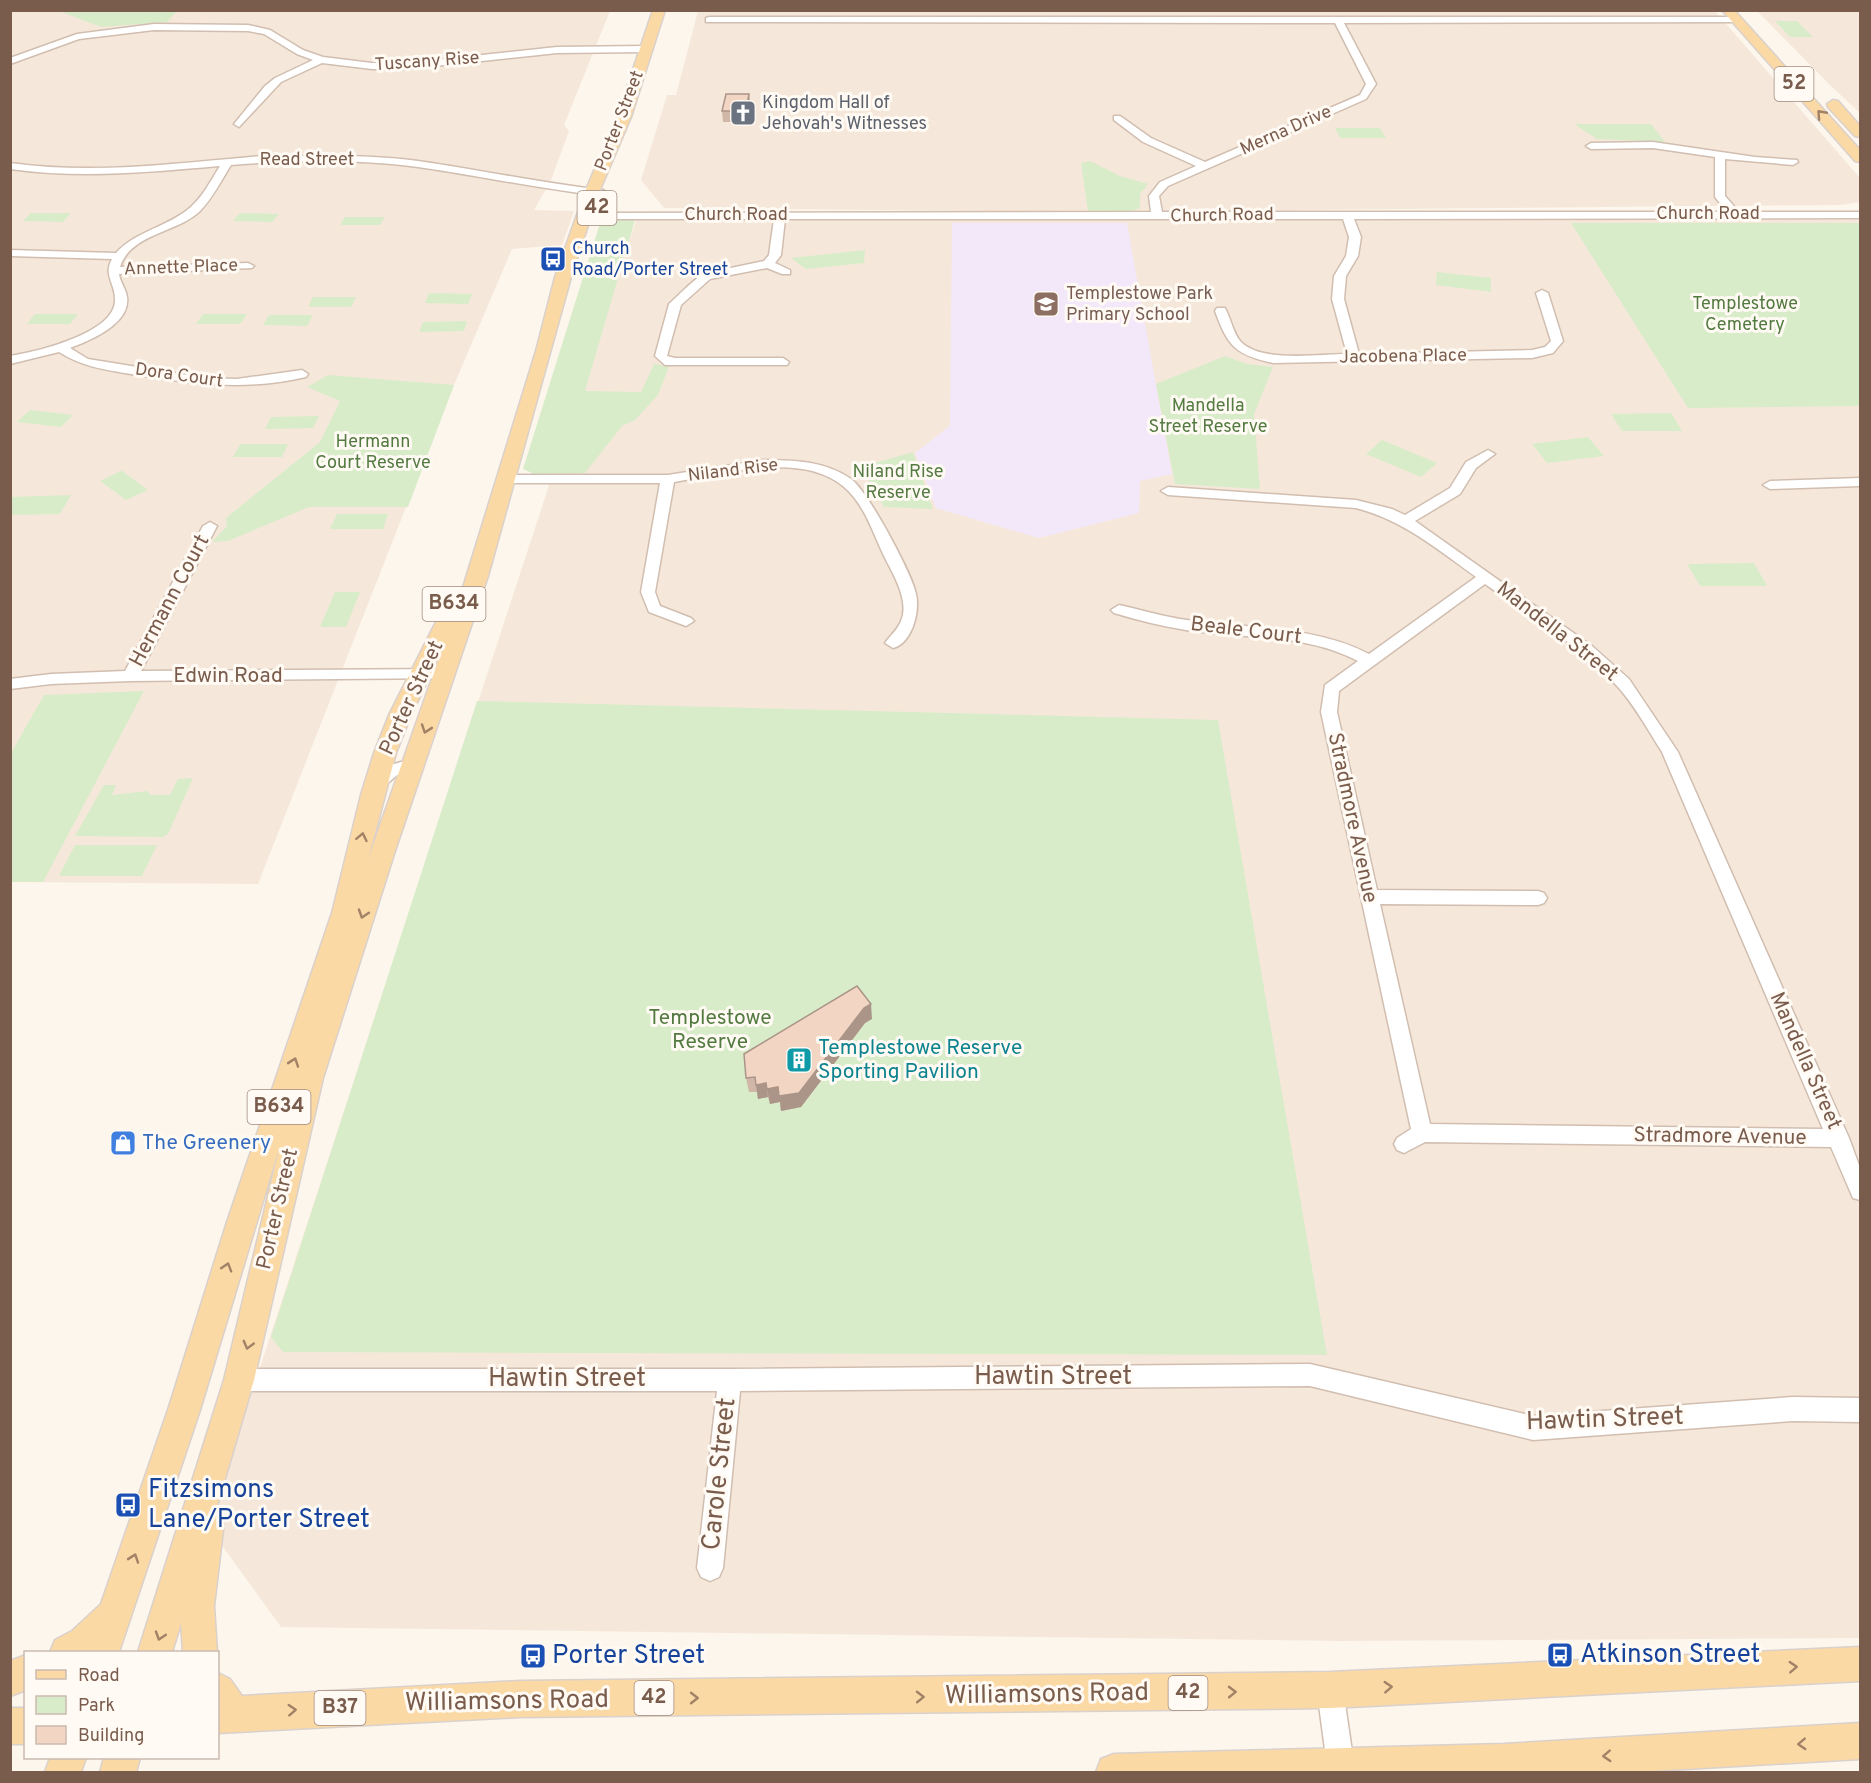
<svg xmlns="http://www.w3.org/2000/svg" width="1871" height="1783" viewBox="0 0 1871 1783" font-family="Overpass,sans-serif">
  <rect width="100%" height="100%" fill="#fdf6ec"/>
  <path fill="#f5e8da" d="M1714 10 1860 178V202L1841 205 1710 206 1088 212 664 208 641 180 667 95H676L698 11Z
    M11 11H610L564 125 569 131 551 180 534 210 574 211 562 245 512 249 454 385 258 884 11 882Z
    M1757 11H1860V113L1831 86Z
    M1334 218 1860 220V1638L1339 1641 281 1627 208 1526 636 220Z"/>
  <path fill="#f3e8fa" d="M952 223H1127L1172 474 1140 481 1139 513 1039 538 936 508 915 453 950 426Z"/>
  <path fill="#d8ecc9" d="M59 11 177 10V11L167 22 101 27Z
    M1775 21H1797L1813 37H1790Z
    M1574 124H1651L1665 142 1597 139Z
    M1335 128H1380L1386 138H1340Z
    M1090 161 1120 176 1148 184 1140 194V208L1132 211 1088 212 1081 163Z
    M31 213H71L63 222 23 221Z
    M240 213 279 214 272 222 233 221Z
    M345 217H385L380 225H340Z
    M601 220H635L585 391 641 392 654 364 669 366 658 395 635 420 622 426 585 473 534 474 523 469Z
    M1571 223H1860V406L1688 408Z
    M865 250 864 263 806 269 791 258Z
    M1437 272 1491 278V292L1436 285Z
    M429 293 472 294 468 304 425 303Z
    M313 297H356L351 307H308Z
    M35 314H78L70 324H27Z
    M203 314H247L240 324H196Z
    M269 315H313L307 326 263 325Z
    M467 321 464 331 419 332 423 322Z
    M1225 356 1247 364 1273 367 1254 414 1260 489 1175 484 1156 384Z
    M328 375 454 385 408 507H309L228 541 212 542 227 526 226 518 320 442 340 401 307 387Z
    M30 410 73 415 61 427 17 422Z
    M1671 413 1682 431H1622L1611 414Z
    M319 416 313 428 265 429 271 417Z
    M1588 437 1604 456 1547 463 1532 444Z
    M1382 440 1437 463 1421 477 1366 454Z
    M240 444H288L282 457H233Z
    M913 452 933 509 884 507 861 467Z
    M121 471H122L148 490 126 500 100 481Z
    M71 495 60 514 11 515V497Z
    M337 514H388L383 529H330Z
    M1754 563 1767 586H1700L1687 564Z
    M335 592H360L346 627H320Z
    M144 691 43 882H11V753L44 695Z
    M477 701 1218 720 1327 1355 283 1352 271 1337Z
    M193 778 168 834 163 837 75 836 104 785H116L112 795 148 791 150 795H170L178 779Z
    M75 845H157L142 876H59Z"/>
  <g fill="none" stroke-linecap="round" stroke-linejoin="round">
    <defs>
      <path id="minor" d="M1736 17 1740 20 1739 22 1344 23 1376 84 1366 99 1168 186 1159 196 1162 212H1727L1715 197V157L1653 148 1591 149 1586 146 1591 143 1653 142 1755 157 1797 160 1798 162 1793 165 1725 159V196L1739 212H1860V218L1354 219 1361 237 1358 256 1346 276 1344 299 1359 354 1532 350 1545 347 1551 341 1536 293 1542 290 1548 293 1563 341 1553 353 1532 358 1273 363C1236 355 1228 347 1215 311L1217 308H1225C1231 319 1233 333 1241 342 1262 363 1319 354 1347 354L1332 299 1334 276 1346 256 1349 237 1343 219H785L781 255 775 263 790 270V274H782L767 268 710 279 681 305 667 356 675 358H783L789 362 787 365H665L655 356 669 304 687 287 702 274 764 261 769 255 774 219H584L579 216 584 213 1151 212 1149 196 1160 182 1196 166 1143 142 1114 120V116H1120L1151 138 1205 162 1360 95 1366 84 1335 23 706 22V18L709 17Z
        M154 24 248 25 270 30 303 50 323 57 372 63H407L557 47 646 46 651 49 646 52 557 53 407 69H372L322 63 281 82 239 127 234 124 265 86 275 78 313 60 297 54 264 34 248 31 154 30 79 39 10 64V58L77 34Z
        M263 156C315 156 367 154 418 161 480 170 541 183 603 190L608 193 603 196C541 189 480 176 418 167 357 159 292 160 231 165 221 181 212 199 199 212 176 233 130 234 120 267L248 263 254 266 252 268 119 274C120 282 126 289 127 297 131 324 89 341 70 348L88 359 205 378 237 379 302 370 308 374 306 377C247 391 196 384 137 375 108 370 85 368 59 352L10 364V356C36 352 117 333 115 299 115 283 103 275 112 259L10 256V250L116 253C135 232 163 228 186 211 201 200 210 182 220 166 148 172 82 179 10 169V163C95 175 178 163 263 156Z
        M1488 450 1495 454 1476 468 1460 494 1415 521 1592 646 1629 679 1678 752 1849 1138 1860 1168V1200L1853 1198 1831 1147 1425 1142 1404 1153 1397 1150 1394 1144 1397 1138 1411 1129 1321 712 1325 685 1358 661C1305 633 1245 639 1186 630 1162 626 1137 620 1114 613L1111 610 1119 605C1142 610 1164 617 1187 620 1249 629 1312 625 1369 654L1476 577C1437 549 1403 520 1356 508L1168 495 1161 491 1168 487 1356 500 1392 509 1405 515 1450 488 1466 462ZM1485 584C1530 616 1581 646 1618 687 1635 706 1648 730 1662 752L1823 1129 1430 1124 1380 904 1538 905 1544 903 1547 898 1544 893 1538 891 1377 890 1337 712 1339 691Z
        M763 460C794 460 825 461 851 479 868 491 912 574 916 594 920 612 912 643 893 648L885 643C890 636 898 629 901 621 910 601 893 574 884 556 873 533 864 503 843 486 801 451 723 474 674 482L655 592 660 606 691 618 694 621 686 626 649 612 641 592 660 483H504L497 479 504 475H668Z
        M1860 478V486L1770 489 1763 485 1770 481Z
        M210 522 217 526 141 671 446 669 452 670 454 674 452 678 130 681 51 684 10 689V679L51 674 125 671 203 526Z
        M401 762 418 764 420 768 412 774 397 775 382 788H370L368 784 381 768Z
        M1310 1364 1533 1416 1793 1397 1860 1398V1422L1793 1421 1533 1440 1310 1386 740 1391 723 1568 719 1577 710 1581 701 1577 697 1568 717 1391H239L231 1388 227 1380 231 1372 239 1369H730Z
        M1330 1677 1339 1681 1343 1690 1355 1772H1328L1317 1690 1321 1681Z"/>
      <path id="major" d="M653 10H665L631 117 599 192 571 277 488 576 395 851 323 1078 254 1380 216 1509 220 1510 224 1522 214 1606 217 1652H183L181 1623 172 1652H138L224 1380 280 1145 200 1410 119 1652H50L55 1640 72 1631 101 1604 168 1410 227 1222 332 913 361 795 374 753 389 715 441 612 444 607H457L536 351 555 277 585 192 617 117ZM441 653 371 851 368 860 396 753 411 715Z
        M1722 10H1734L1860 150V162L1855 161Z
        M1833 100 1838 101 1860 126V137L1855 136 1828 107 1827 104Z
        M1860 1647V1681L1330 1708 521 1717 218 1733V1673L230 1679 242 1696 521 1681 1330 1672Z
        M26 1655V1690L10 1696V1661Z
        M10 1708H26V1744H10Z
        M1860 1723V1759L1633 1772H1096L1101 1759 1114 1754 1504 1744Z
        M50 1758H86L81 1772H45Z
        M104 1758H140L136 1772H100Z"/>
    </defs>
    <use href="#minor" stroke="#d1beb0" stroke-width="3"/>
    <use href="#major" stroke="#dad1cd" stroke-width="3"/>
    <use href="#minor" fill="#fff" fill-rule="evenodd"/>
    <use href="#major" fill="#fbd9a5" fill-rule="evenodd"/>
  </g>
  <path fill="#d1b7a8" d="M749 94 750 104 747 122H723L722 111Z
    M872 1019 865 1023 801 1107 781 1111 780 1102 770 1104 768 1097 758 1099 757 1092H749L746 1078Z"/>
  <path fill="#aa9588" d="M749 94 750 104 747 122 746 111Z
    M871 1004 872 1019 865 1023 801 1107 781 1111 780 1102 770 1104 767 1089 864 1008Z
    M766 1083 768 1097 758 1099 756 1085Z"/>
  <path fill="#f3d5c3" stroke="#aa9588" stroke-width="1.5" d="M726 94H749L746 111H722Z
    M857 986 871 1004 864 1008 799 1093 779 1096 778 1087 767 1089 766 1083 756 1085 755 1077 746 1078 744 1054Z"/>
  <defs><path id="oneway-chevron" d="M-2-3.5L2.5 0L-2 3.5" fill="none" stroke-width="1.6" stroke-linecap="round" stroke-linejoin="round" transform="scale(1.5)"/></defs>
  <g stroke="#a18267">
    <use href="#oneway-chevron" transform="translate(1821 114) rotate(-132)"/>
    <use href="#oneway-chevron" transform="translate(426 729) rotate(109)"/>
    <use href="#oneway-chevron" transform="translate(362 837) rotate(-78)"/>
    <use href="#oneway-chevron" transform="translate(363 914) rotate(108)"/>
    <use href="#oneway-chevron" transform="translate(294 1062) rotate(-71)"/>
    <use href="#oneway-chevron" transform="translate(227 1267) rotate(-73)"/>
    <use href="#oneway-chevron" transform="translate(248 1345) rotate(105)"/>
    <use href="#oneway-chevron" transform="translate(134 1558) rotate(-71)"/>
    <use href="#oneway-chevron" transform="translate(160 1636) rotate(108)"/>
    <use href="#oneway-chevron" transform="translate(1793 1667) rotate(-3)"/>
    <use href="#oneway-chevron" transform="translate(1388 1687) rotate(-3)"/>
    <use href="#oneway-chevron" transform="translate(1232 1692) rotate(-1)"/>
    <use href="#oneway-chevron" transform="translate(920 1697) rotate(-1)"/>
    <use href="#oneway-chevron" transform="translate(694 1698)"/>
    <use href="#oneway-chevron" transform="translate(292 1710) rotate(-3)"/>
    <use href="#oneway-chevron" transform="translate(1802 1744) rotate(177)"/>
    <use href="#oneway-chevron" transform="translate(1607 1756) rotate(177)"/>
  </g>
  <defs>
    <symbol id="church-square" viewBox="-11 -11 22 22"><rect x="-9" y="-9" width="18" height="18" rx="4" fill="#6b7280" stroke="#fffaf3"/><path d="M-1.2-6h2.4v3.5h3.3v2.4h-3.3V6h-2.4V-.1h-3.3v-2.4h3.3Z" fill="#fff"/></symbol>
    <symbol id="bus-square" viewBox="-11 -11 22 22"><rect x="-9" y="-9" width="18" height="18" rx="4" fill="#1a4fb4" stroke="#fffaf3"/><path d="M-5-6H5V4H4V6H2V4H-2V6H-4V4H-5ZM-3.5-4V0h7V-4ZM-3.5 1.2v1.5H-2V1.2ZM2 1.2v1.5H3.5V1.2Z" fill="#fff"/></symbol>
    <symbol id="school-square" viewBox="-11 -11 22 22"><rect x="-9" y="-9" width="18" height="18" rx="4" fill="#8d6e63" stroke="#fffaf3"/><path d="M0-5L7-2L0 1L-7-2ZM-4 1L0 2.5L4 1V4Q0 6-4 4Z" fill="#fff"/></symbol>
    <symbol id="building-square" viewBox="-11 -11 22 22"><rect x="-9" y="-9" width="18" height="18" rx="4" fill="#0f9aa8" stroke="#fffaf3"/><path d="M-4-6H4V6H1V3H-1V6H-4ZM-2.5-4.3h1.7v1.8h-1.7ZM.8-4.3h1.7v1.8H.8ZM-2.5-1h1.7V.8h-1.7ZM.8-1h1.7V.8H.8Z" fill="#fff"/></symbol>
    <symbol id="shop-square" viewBox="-11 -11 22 22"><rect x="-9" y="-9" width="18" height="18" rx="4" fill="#3f7fe0" stroke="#fffaf3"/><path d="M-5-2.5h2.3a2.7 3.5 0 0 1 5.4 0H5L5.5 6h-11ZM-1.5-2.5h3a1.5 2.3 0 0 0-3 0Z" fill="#fff"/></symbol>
  </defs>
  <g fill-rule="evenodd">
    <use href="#church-square" x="728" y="98" width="30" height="30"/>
    <use href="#bus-square" x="538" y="244" width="30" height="30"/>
    <use href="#school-square" x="1031" y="289" width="30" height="30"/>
    <use href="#building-square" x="784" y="1045" width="30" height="30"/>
    <use href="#shop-square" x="108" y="1128" width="30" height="30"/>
    <use href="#bus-square" x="113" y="1490" width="30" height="30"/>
    <use href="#bus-square" x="1545" y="1640" width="30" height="30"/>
    <use href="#bus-square" x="518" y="1641" width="30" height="30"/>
  </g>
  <g text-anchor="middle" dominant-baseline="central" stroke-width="6" stroke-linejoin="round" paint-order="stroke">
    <g font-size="18" fill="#7a5c4d" stroke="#fffaf3">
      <text transform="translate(427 62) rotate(-4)">Tuscany Rise</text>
      <text transform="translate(620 121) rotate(-69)">Porter Street</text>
      <text transform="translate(1286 131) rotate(-24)">Merna Drive</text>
      <text x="307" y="160">Read Street</text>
      <text x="1708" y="214">Church Road</text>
      <text x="736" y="215">Church Road</text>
      <text transform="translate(1222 216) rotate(-1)">Church Road</text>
      <text transform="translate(181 268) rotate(-2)">Annette Place</text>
      <text transform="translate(1403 357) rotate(-1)">Jacobena Place</text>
      <text transform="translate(179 376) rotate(8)">Dora Court</text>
      <text transform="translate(733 471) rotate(-7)">Niland Rise</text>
    </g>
    <g font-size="18" fill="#5b616d" stroke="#fffaf3" text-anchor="start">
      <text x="762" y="103">Kingdom Hall of<tspan x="762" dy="21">Jehovah's Witnesses</tspan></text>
    </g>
    <g font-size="18" fill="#164399" stroke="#fffaf3" text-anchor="start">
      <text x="572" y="249">Church<tspan x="572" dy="21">Road/Porter Street</tspan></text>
    </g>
    <g font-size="18" fill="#785e54" stroke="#fffaf3" text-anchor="start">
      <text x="1066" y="294">Templestowe Park<tspan x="1066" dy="21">Primary School</tspan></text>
    </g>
    <g font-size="18" fill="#537a41" stroke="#fffaf3">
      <text x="1745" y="304">Templestowe<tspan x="1745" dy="21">Cemetery</tspan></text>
      <text x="1208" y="406">Mandella<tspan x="1208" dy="21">Street Reserve</tspan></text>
      <text x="373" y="442">Hermann<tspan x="373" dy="21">Court Reserve</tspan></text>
      <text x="898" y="472">Niland Rise<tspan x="898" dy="21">Reserve</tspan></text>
    </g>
    <g fill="#fffaf3" stroke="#a28b7f" stroke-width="1.5">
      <rect x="1774.5" y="67" width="39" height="34" rx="4.5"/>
      <rect x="577.5" y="191" width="39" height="34" rx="4.5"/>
      <rect x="422.5" y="587" width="63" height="34" rx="4.5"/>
      <rect x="247.5" y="1090" width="63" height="34" rx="4.5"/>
      <rect x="1168.5" y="1676" width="39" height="34" rx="4.5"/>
      <rect x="634.5" y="1681" width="39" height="34" rx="4.5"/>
      <rect x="314.5" y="1691" width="51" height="34" rx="4.5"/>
    </g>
    <g font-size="20" font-weight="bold" fill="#7a5c4d">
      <text x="1794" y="84">52</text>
      <text x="597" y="208">42</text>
      <text x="454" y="604">B634</text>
      <text x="279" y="1107">B634</text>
      <text x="1188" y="1693">42</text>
      <text x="654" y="1698">42</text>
      <text x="340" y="1708">B37</text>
    </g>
    <g font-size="21" fill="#7a5c4d" stroke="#fffaf3">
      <text transform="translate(170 601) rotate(-62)">Hermann Court</text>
      <text transform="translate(1246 631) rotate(7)">Beale Court</text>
      <text transform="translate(1557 632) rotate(38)">Mandella Street</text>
      <text x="228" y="676">Edwin Road</text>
      <text transform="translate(412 698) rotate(-65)">Porter Street</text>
      <text transform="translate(1352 818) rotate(78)">Stradmore Avenue</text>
      <text transform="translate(1805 1061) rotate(66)">Mandella Street</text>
      <text transform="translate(1720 1137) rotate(1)">Stradmore Avenue</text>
      <text transform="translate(278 1209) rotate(-77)">Porter Street</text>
    </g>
    <g font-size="21" fill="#537a41" stroke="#fffaf3">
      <text x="710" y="1018">Templestowe<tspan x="710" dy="24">Reserve</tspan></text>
    </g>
    <g font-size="21" fill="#0d838f" stroke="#fffaf3" text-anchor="start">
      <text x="818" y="1048">Templestowe Reserve<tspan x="818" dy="24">Sporting Pavilion</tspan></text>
    </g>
    <g font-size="21" fill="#366cbe" stroke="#fffaf3" text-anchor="start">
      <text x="142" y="1143">The Greenery</text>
    </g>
    <g font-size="26" fill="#7a5c4d" stroke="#fffaf3">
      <text x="1053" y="1377">Hawtin Street</text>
      <text x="567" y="1379">Hawtin Street</text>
      <text transform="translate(1605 1420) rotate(-2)">Hawtin Street</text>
      <text transform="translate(720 1474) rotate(-84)">Carole Street</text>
      <text transform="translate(1047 1695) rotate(-1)">Williamsons Road</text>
      <text transform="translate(507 1702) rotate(-1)">Williamsons Road</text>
    </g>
    <g font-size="26" fill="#164399" stroke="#fffaf3" text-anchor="start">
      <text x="148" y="1490">Fitzsimons<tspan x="148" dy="30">Lane/Porter Street</tspan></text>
      <text x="1580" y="1655">Atkinson Street</text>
      <text x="552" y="1656">Porter Street</text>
    </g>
  </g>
  <rect width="1871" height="1783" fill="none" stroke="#7a5c4d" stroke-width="24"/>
  <rect x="24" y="1651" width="195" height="108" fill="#fffaf3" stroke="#cabbb1" stroke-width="1.5"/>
  <rect x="36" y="1670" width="30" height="9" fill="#fbd9a5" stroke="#cabbb1" stroke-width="1.5"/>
  <text x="78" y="1681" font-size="18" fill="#7a5c4d">Road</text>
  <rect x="36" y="1696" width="30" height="18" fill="#d8ecc9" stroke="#cabbb1" stroke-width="1.5"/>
  <text x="78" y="1711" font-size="18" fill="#7a5c4d">Park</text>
  <rect x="36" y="1726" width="30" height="18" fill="#f3d5c3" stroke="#cabbb1" stroke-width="1.5"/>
  <text x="78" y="1741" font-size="18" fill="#7a5c4d">Building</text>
</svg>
